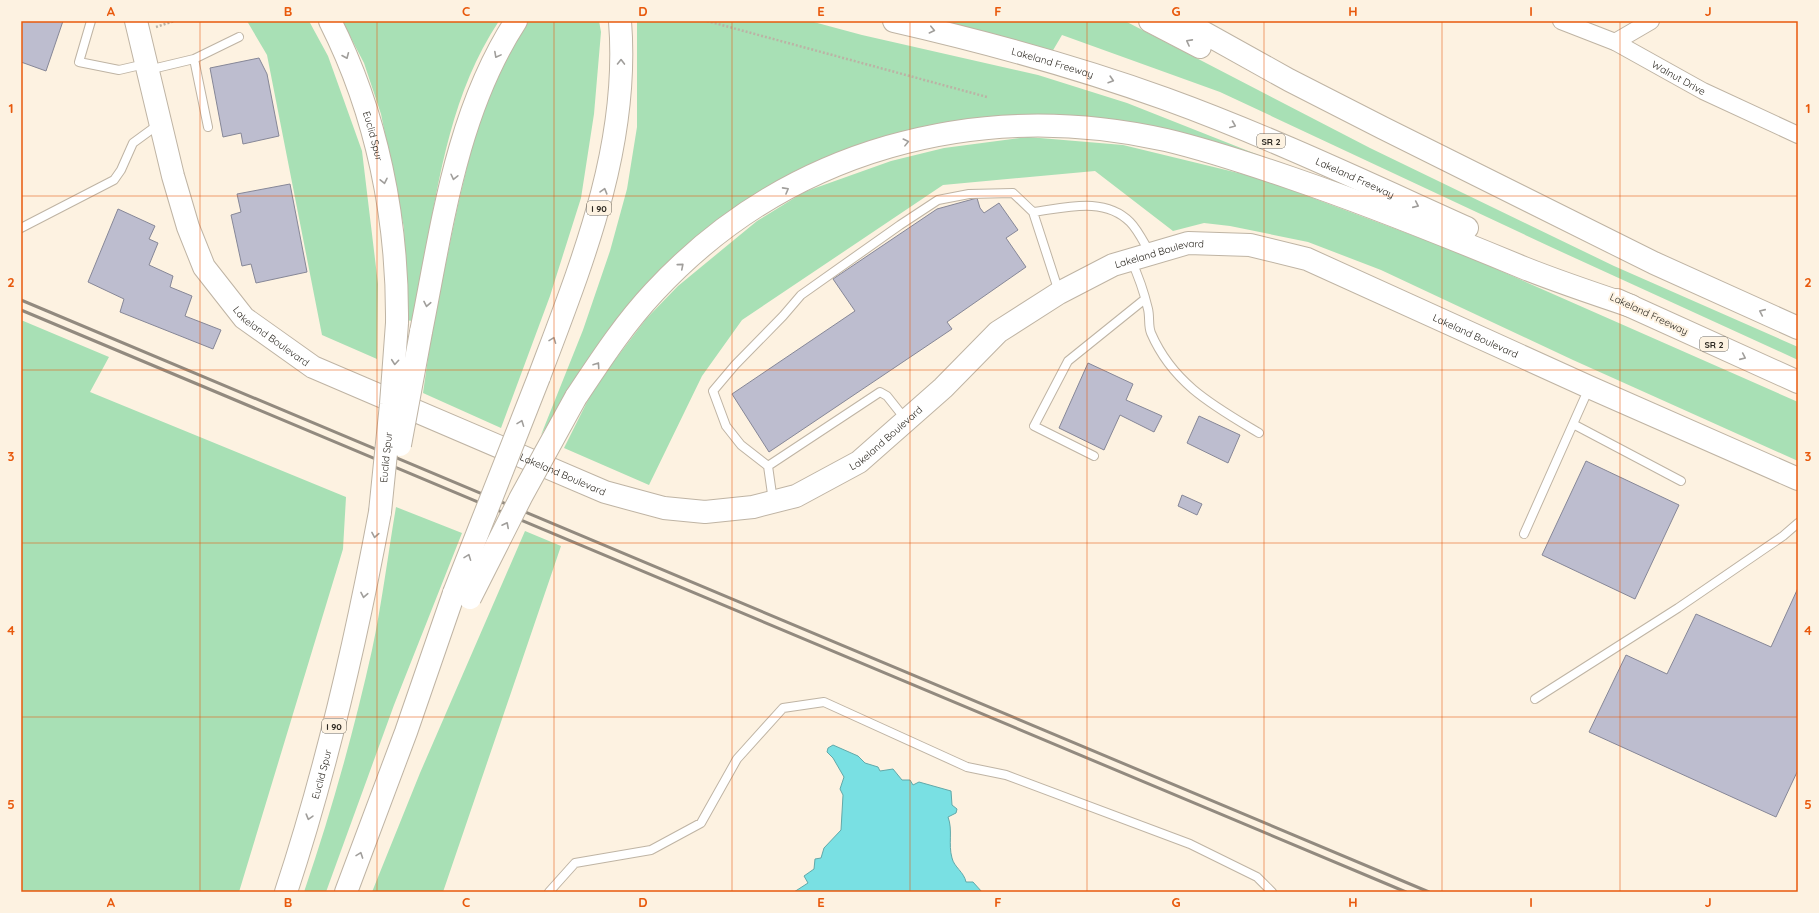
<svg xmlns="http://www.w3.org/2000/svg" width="1819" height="913" viewBox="0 0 1819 913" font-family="Quicksand,sans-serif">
  <rect width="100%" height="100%" fill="#fdf2e1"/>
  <path fill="#a8e0b5" d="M247 21H309L328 56 362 151 378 284 377 359 322 335 267 55Z
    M342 21H499C440 109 435 221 412 321L406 320 404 228 381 114 364 63Z
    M528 21H599L601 32 594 114 581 198 550 296 501 428 423 393 432 330 457 209 476 129 501 62Z
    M637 21H810L862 35 1038 75 1127 103 1261 156 1260 163 1050 119 842 154 615 325 541 435 583 330 610 251 627 189 637 127Z
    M919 21H1125L1370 148 1614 266 1798 347V360L1553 248 1220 92 1062 35 1052 52Z
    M1028 137 1123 145 1259 178 1460 253 1798 402V461L1573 360 1381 270 1308 242 1230 226 1204 223 1173 231 1095 171 943 185 742 320 702 376 649 485 564 448 595 386 646 319 678 286 757 221 804 192 891 161 944 148Z
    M21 320 109 357 90 392 346 497 343 549 239 892H21Z
    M396 507 462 533 394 705 326 892H304C331 813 354 731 372 650 382 603 388 554 396 507Z
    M525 531 561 546 443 892H372L420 773Z"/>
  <path fill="#79e0e3" stroke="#62a9a9" d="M833 745 858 756 865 763 878 767 880 771 893 769 902 780H910L913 785 919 782 951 791 952 805 957 809 956 813 948 817C953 830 948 844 952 858 954 867 964 872 966 882H973L982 892H794L808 883 804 876 814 869 815 859 821 858 824 848 841 830 843 795 840 789 844 777 833 758 827 752 828 748Z"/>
  <path fill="#bdbdcf" stroke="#868797" d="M21 21H63L46 71 21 62Z
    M259 58 267 74 279 136 243 144 241 133 223 137 210 68Z
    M290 184 307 272 256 283 251 264 242 266 231 215 241 212 237 194Z
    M977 198 980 208 984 213 999 203 1018 230 1006 238 1026 267 947 322 952 329 769 452 732 394 855 311 833 279 937 209Z
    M118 209 155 226 149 239 158 243 149 265 173 276 170 287 192 296 185 316 221 330 213 349 120 312 124 299 88 282Z
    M1088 363 1133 384 1126 400 1162 416 1154 432 1120 415 1104 450 1059 428Z
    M1199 416 1240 435 1228 463 1187 443Z
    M1586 461 1679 505 1635 599 1542 555Z
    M1182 495 1202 504 1197 515 1178 506Z
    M1798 588V770L1776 817 1589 732 1626 655 1667 674 1696 614 1771 647Z"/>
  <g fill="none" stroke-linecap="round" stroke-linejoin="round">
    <defs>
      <path id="lane" d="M91 21 79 62 119 70 145 64
        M194 59 239 37
        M148 70 194 59 208 127
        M1033 212C1065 208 1104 196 1130 222 1138 230 1144 243 1150 253
        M21 228 114 180 121 170 133 143 159 124
        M1131 260C1138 275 1144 292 1148 309 1150 317 1148 326 1151 333 1173 384 1214 406 1259 433
        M1573 424 1681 481
        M1094 456 1034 426 1068 361 1145 299
        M768 466 741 445 726 426 713 391 735 365 783 316 801 295 900 225 938 200 969 194 1013 193 1033 212 1059 292
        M773 501 768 466 880 392 887 396 906 420
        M1524 534 1589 388
        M1535 699 1678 608 1783 536 1798 523
        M549 892 575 863 651 850 701 823 737 759 783 708 824 702 967 767 1006 775 1190 844 1257 877 1272 892"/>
      <g id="street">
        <path id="s1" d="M1561 21 1615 42 1703 91 1798 135"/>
        <path d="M1615 42 1651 21"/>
      </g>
      <g id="secondary">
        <path id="s2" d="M136 21 173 176 188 227 204 267 244 318 313 367 605 492 664 508 705 512 753 507 796 496 859 462 943 388 998 332 1059 293 1113 265 1188 243 1250 245 1307 259 1589 387 1798 479"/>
      </g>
      <g id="highway">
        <path id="s3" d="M330 21C377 114 398 219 397 323"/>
        <path id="s4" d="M894 21C986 42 1077 67 1166 99 1268 136 1367 183 1467 228"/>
        <path d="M1150 21 1200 47"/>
        <path d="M1183 21 1289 80 1383 128 1654 263 1798 328"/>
        <path d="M1617 300 1798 382"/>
        <path d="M421 332C442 227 456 113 516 21"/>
        <path d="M539 377C582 263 630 146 620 21"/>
        <path d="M576 397C600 361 624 324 654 292 787 149 977 98 1166 140 1208 150 1250 164 1291 178 1370 205 1447 236 1524 268 1559 282 1595 294 1631 306"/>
        <path id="s5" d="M286 892C327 768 356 641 380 512"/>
        <path d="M346 892 406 732 454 593"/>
      </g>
    </defs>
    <use href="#lane" stroke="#bfb4a4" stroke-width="10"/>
    <use href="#street" stroke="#bfb4a4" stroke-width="18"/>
    <use href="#secondary" stroke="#bfb4a4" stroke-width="24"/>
    <use href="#highway" stroke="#bfb4a4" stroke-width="24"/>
    <path stroke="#bbb3a5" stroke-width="2.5" stroke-dasharray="2 2" stroke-linecap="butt" d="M707 21 987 97
      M156 27 174 21"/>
    <use href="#lane" stroke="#fff" stroke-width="8"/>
    <use href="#street" stroke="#fff" stroke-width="16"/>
    <use href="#secondary" stroke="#fff" stroke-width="22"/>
    <use href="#highway" stroke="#fff" stroke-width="22"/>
    <path stroke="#928a7f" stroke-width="3" d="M21 300 1429 892
      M21 310 1406 892"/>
    <defs>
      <g id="highway-bridge">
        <path d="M400 445 421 332"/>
        <path id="s6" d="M380 512 391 404 397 323"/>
        <path d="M454 593 539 377"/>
        <path d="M470 598 521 497 576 397"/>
      </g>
    </defs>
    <use href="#highway-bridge" stroke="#bfb4a4" stroke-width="24" stroke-linecap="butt"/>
    <use href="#highway-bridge" stroke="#fff" stroke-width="22"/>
  </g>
  <defs><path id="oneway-chevron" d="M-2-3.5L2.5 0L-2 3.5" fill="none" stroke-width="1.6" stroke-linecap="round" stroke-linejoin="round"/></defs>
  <g stroke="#a09e9b">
    <use href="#oneway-chevron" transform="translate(932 30) rotate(13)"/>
    <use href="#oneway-chevron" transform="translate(1189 42) rotate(-152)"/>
    <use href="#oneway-chevron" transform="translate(497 55) rotate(118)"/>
    <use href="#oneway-chevron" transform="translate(346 56) rotate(67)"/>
    <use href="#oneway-chevron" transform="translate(621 62) rotate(-89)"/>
    <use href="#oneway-chevron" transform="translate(1111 80) rotate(17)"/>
    <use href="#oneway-chevron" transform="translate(1233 125) rotate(22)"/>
    <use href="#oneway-chevron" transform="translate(906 142) rotate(-14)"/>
    <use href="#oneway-chevron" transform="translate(454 177) rotate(103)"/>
    <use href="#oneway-chevron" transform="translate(384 181) rotate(78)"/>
    <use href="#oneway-chevron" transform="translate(786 190) rotate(-29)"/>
    <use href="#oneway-chevron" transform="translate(604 191) rotate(-74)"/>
    <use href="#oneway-chevron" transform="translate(1416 205) rotate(24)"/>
    <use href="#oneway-chevron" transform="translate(681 266) rotate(-41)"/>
    <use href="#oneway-chevron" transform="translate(427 304) rotate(101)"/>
    <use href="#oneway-chevron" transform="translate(1762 312) rotate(-156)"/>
    <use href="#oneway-chevron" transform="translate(553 340) rotate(-69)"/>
    <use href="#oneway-chevron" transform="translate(1743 357) rotate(24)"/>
    <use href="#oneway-chevron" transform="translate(395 362) rotate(95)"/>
    <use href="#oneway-chevron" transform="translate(597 365) rotate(-56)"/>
    <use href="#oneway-chevron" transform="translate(521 423) rotate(-69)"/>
    <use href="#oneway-chevron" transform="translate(506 525) rotate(-63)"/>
    <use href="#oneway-chevron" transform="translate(375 535) rotate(100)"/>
    <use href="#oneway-chevron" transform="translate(468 557) rotate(-69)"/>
    <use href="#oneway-chevron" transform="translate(364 595) rotate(101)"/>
    <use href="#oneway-chevron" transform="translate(309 817) rotate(106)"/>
    <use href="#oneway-chevron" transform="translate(360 855) rotate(-70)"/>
  </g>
  <path fill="none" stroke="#e8590c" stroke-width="1" stroke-opacity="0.55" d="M200 21V892M377 21V892M554 21V892M732 21V892M910 21V892M1087 21V892M1264 21V892M1442 21V892M1620 21V892M21 196H1798M21 370H1798M21 543H1798M21 717H1798"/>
  <g text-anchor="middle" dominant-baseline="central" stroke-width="4" stroke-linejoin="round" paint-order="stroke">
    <g fill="#fdf2e1" stroke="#6b655b" stroke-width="1">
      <rect x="1257" y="134" width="28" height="14" rx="3"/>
      <rect x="587" y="201" width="24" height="14" rx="3"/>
      <rect x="1700" y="337" width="28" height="14" rx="3"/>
      <rect x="322" y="719" width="24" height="14" rx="3"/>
    </g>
    <g font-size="9" font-weight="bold" fill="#2c2821">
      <text x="1271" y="141">SR 2</text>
      <text x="599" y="208">I 90</text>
      <text x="1714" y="344">SR 2</text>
      <text x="334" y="726">I 90</text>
    </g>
    <g font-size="10" fill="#2c2821" stroke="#fdf2e1">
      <text stroke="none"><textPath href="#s4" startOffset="164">Lakeland Freeway</textPath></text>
      <text stroke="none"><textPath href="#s1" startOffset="131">Walnut Drive</textPath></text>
      <text stroke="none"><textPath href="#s3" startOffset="123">Euclid Spur</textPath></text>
      <text stroke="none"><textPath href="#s4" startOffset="488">Lakeland Freeway</textPath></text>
      <text stroke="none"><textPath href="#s2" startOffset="1361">Lakeland Boulevard</textPath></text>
      <text transform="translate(1649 314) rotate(25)">Lakeland Freeway</text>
      <text stroke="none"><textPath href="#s2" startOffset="353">Lakeland Boulevard</textPath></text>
      <text stroke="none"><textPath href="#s2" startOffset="1697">Lakeland Boulevard</textPath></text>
      <text stroke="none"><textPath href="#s2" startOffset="1025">Lakeland Boulevard</textPath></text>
      <text stroke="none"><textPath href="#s6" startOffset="55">Euclid Spur</textPath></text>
      <text stroke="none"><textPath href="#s2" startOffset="677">Lakeland Boulevard</textPath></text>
      <text stroke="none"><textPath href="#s5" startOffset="123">Euclid Spur</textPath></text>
    </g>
  </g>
  <rect width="1819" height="913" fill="none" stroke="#fdf2e1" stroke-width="44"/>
  <rect x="22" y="22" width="1775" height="869" fill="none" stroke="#e8590c" stroke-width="1.5"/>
  <g font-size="13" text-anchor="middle" font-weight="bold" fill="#e8590c">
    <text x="111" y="16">A</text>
    <text x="288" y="16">B</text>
    <text x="466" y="16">C</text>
    <text x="643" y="16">D</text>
    <text x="821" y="16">E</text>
    <text x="998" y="16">F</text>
    <text x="1176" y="16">G</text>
    <text x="1353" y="16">H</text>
    <text x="1531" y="16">I</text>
    <text x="1708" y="16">J</text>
    <text x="11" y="113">1</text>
    <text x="1808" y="113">1</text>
    <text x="11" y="287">2</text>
    <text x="1808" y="287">2</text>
    <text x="11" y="461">3</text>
    <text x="1808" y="461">3</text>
    <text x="11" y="635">4</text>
    <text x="1808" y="635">4</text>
    <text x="11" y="809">5</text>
    <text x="1808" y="809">5</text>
    <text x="111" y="907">A</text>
    <text x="288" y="907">B</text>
    <text x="466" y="907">C</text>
    <text x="643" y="907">D</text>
    <text x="821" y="907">E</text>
    <text x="998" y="907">F</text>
    <text x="1176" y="907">G</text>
    <text x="1353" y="907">H</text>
    <text x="1531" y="907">I</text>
    <text x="1708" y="907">J</text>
  </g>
</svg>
